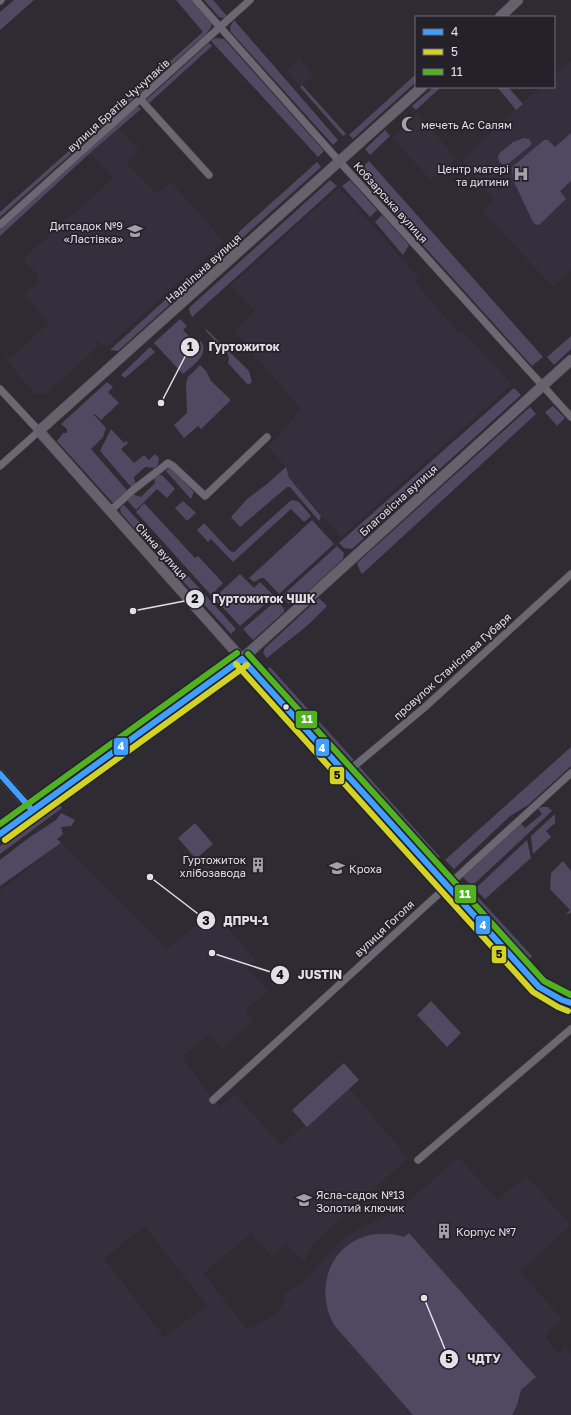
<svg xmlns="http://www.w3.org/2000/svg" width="571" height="1415" viewBox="0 0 571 1415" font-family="'Golos Text',sans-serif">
  <rect width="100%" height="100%" fill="#2e2c32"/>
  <path fill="#342f3d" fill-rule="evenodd" d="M299 59 314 75 300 87 286 71Z
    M571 61V271L553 287 483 211 494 199 476 180 462 160 512 112 542 87H554V76Z
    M417 113 456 158 431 180 392 138Z
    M119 128 139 151 126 163 157 194 171 182 224 241 107 347 100 343 94 337 97 346 93 351 46 394H35L13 368 2 353 11 358 49 323 24 295 39 281 35 272 23 259 114 178 90 153Z
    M339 188 417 276 416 283 458 332 464 333 512 384 341 537 289 478 286 467 267 446 277 437 301 409 256 357 235 331 255 311 230 286Z
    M61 843 158 940 166 950 213 911 256 960 247 968 269 991 245 1010 253 1021 222 1049 209 1034 182 1057 213 1100 220 1107 235 1094 281 1145 347 1089 352 1091 408 1158 315 1242 304 1262 285 1244 272 1257 251 1233 204 1273 247 1330 276 1314 284 1303V1293L303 1283 344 1237 406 1204 458 1157 498 1200 526 1176 571 1225 520 1272 562 1319 545 1337 559 1354 565 1345 571 1353V1415H0V891ZM145 1226 207 1306 164 1337 104 1258Z"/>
  <path fill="#514962" d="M14 0H34L0 30V12Z
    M176 0H191L212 23 211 27 206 34 0 217V212L203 32Z
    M204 0H213L227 16 224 18 219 17Z
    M234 20 338 140 333 145 231 32 230 27Z
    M215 38 224 39 324 151 318 157 211 41Z
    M209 43 212 46 147 105 145 101Z
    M416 74V82L353 139 349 135Z
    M302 85 346 134 343 136 300 87Z
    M434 87H441L416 110 412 106Z
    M497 87H508L523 104 516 110Z
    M137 105 141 109 90 153 0 236V228Z
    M385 130 390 136 370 155 365 149Z
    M571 133V181L560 191 566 199 539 225 535 224 532 220 513 180 512 167 544 140H548L555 147Z
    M524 138 529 139 531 142V145L508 164H502L499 161 498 156 500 153 513 142Z
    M369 161 543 357 532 366 357 172Z
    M317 162 321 167 220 258 216 259 212 256Z
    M330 180 337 186 192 317 189 310 190 307Z
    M350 180 377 210 370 217 342 186Z
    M382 215 409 245 403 255 375 222Z
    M207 262 209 265V269L118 351 110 350Z
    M180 319 187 326 183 330 197 345 201 341C210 355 192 366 183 374L154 343Z
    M205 328 249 371 252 382 248 385 228 363 229 359 228 354 206 331Z
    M571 336V349L554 365 547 357Z
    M150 347 155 352 125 378 121 375Z
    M200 365 206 371 211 381 231 400 201 429 198 426 184 438 174 425 187 413 186 384 188 377Z
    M107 382 113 387 108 392 119 403 101 420 95 414 94 415 106 428 103 437 91 449 126 489 127 493 116 503 112 502 57 441 63 433H67V429L61 424Z
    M514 388 521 395 352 549 344 548 339 543Z
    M553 406 565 418 557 426 545 412Z
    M530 407 536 414 362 574 360 571 357 563Z
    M111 429 124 443 126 441 128 443 121 449 134 463 144 455 149 460 155 454 159 458 158 464 155 468 145 467 134 477 136 485 132 488 100 451Z
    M170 467 194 492 191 499 166 471Z
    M286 467 289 478 321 516 319 521 290 487H287L240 527 231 517 247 499 267 484Z
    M158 474 163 476 175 489 167 498 157 489 136 510 126 499 132 494 141 497 155 483 154 476Z
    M293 500 299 502 311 516 304 522 291 509 233 562 211 539 208 542 197 530 204 523 230 551 234 552 289 502Z
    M183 501 196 513 187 521 175 508Z
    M144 503 195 558 198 556 223 583 211 595 136 512Z
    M124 505 236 629 231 634 180 578 178 570 151 541 143 538 121 513 120 508Z
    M312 520 334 544 279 594 264 578H261L254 582 249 578Z
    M337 546 344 553 343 559 294 604 288 603 282 596Z
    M240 574 254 588 260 582 274 596 240 626 214 598Z
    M319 598 327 606 308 625 267 658 263 653 265 648Z
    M277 600 284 609V612L253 640 243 629Z
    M270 667 354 760 350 762 346 761 264 671Z
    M571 747V766L528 805 510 816 454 869 445 860Z
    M359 766 440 857 436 861 358 775V770Z
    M58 803 62 808 0 854V846Z
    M542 807H548L552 811 472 886 463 877 520 823 525 828 542 814 538 808Z
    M61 813 75 820 71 826 61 827 63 834 57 839 61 843 0 886V860L30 837 56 820Z
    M555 814V823L546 831 551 837 533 854 531 836Z
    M195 823 213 844 196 859 178 838Z
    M527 840 531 858 485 899 475 889Z
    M563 861 571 871V912L569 914H566L570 910 550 889 551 873Z
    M466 884 532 956 529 960 522 955 462 887Z
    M431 1001 461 1033 447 1047 417 1015Z
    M344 1063 359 1080 307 1127 292 1110Z
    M409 1233 536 1377 521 1390 517 1405 512 1415H413L334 1325C307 1274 347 1220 404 1237Z"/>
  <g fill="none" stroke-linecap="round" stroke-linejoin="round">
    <defs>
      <path id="minor" d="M196 0 339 161 571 417
        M0 1 1 0
        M141 100 209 175
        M0 225 250 0
        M0 389 39 431 0 466
        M110 511 133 490 168 463 173 466 205 496 267 437
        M346 773 425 707 571 574
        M213 1100 571 773
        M418 1160 571 1029"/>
      <path id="tertiary" d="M0 774 32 810"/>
      <path id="secondary" d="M500 17 518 0
        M422 87 39 431 242 659 539 987 562 1000 571 1003
        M0 834 242 659 571 360"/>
    </defs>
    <use href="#minor" stroke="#4b4a4e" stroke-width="8"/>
    <use href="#tertiary" stroke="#4b4a4e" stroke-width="10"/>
    <use href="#secondary" stroke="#4b4a4e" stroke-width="11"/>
    <use href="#minor" stroke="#6c6873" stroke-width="7"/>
    <use href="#tertiary" stroke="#6c6873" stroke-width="9"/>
    <use href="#secondary" stroke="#65626e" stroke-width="10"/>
    <defs>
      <path id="bus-1" d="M242 659 539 987 562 1000 571 1003
        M0 774 32 810
        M0 834 242 659"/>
      <path id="bus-2" d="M236 664 533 992 558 1007 568 1011
        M5 840 247 665"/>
      <path id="bus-3" d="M248 654 544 981 571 995
        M0 824 237 653"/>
    </defs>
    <use href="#bus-1" stroke="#24212a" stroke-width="9"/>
    <use href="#bus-2" stroke="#24212a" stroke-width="9"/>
    <use href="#bus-3" stroke="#24212a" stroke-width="9"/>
    <use href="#bus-1" stroke="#3f9fff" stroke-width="6"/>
    <use href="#bus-2" stroke="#d3d325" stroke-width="6"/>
    <use href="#bus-3" stroke="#51b220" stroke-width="6"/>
  </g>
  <defs>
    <symbol id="mosque-bare" viewBox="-9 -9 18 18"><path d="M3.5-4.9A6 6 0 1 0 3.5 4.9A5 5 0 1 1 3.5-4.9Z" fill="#a3a1a7" stroke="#24212a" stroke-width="2.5" paint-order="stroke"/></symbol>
    <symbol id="hospital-bare" viewBox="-9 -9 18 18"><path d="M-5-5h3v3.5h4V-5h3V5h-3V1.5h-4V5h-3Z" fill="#a3a1a7" stroke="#24212a" stroke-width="2.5" paint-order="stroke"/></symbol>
    <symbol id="school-bare" viewBox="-9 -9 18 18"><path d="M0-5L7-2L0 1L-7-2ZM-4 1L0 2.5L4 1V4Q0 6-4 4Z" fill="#a3a1a7" stroke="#24212a" stroke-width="2.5" paint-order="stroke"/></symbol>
    <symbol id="building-bare" viewBox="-9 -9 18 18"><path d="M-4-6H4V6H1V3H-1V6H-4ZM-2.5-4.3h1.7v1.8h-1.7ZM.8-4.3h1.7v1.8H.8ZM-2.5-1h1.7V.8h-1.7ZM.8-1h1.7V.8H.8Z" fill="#a3a1a7" stroke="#24212a" stroke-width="2.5" paint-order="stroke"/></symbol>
  </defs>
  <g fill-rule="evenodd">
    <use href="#mosque-bare" x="398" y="113" width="22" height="22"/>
    <use href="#hospital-bare" x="510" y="163" width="22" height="22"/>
    <use href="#school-bare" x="124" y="220" width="22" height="22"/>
    <use href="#building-bare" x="247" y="854" width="22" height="22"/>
    <use href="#school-bare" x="326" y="857" width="22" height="22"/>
    <use href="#school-bare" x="293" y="1189" width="22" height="22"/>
    <use href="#building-bare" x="433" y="1220" width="22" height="22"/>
  </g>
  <circle fill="#e2e0e6" stroke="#24212a" stroke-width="1.5" cx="286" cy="707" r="3.5"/>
  <g text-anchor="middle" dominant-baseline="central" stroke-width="3.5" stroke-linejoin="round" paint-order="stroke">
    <g font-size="11" fill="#e2e0e6" stroke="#24212a">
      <text transform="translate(118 105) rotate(-42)">вулиця Братів Чучупаків</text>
      <text transform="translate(391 202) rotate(48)">Кобзарська вулиця</text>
      <text transform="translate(203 268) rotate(-42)">Надпільна вулиця</text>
      <text transform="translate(398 500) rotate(-42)">Благовісна вулиця</text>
      <text transform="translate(162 551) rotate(48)">Сінна вулиця</text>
      <text transform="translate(452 666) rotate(-42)">провулок Станіслава Губаря</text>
      <text transform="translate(384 928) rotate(-43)">вулиця Гоголя</text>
    </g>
    <g font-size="11" fill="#e2e0e6" stroke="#24212a" text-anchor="start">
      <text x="421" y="124">мечеть Ас Салям</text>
      <text x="509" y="168" text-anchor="end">Центр матері<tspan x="509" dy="13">та дитини</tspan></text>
      <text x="123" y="225" text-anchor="end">Дитсадок №9<tspan x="123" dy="13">«Ластівка»</tspan></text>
      <text x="246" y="859" text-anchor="end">Гуртожиток<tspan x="246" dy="13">хлібозавода</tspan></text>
      <text x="349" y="868">Кроха</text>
      <text x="316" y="1194">Ясла-садок №13<tspan x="316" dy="13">Золотий ключик</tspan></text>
      <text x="456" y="1231">Корпус №7</text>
    </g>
  </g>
  <path fill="none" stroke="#e2e0e6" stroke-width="1.5" d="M161 403L190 347M133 611L195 599M150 877L206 920M212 953L280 975M424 1298L449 1359"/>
  <g fill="#e2e0e6" stroke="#24212a" stroke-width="1.5">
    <circle cx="161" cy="403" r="4"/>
    <circle cx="133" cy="611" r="4"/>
    <circle cx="150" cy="877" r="4"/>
    <circle cx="212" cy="953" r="4"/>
    <circle cx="424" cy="1298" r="4"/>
    <circle cx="190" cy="347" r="10"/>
    <circle cx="195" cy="599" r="10"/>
    <circle cx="206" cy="920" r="10"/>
    <circle cx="280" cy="975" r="10"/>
    <circle cx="449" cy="1359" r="10"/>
  </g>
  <g font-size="12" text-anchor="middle" font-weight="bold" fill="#111">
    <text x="190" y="351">1</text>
    <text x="195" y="603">2</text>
    <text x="206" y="925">3</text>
    <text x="280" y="979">4</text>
    <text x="449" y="1363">5</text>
  </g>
  <g font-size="12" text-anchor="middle" font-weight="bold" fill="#e2e0e6" stroke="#24212a" stroke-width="3.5" stroke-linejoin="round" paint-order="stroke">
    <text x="244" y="351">Гуртожиток</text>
    <text x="264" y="603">Гуртожиток ЧШК</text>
    <text x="246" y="925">ДПРЧ-1</text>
    <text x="320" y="979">JUSTIN</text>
    <text x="484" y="1363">ЧДТУ</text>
  </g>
  <g stroke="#24212a" stroke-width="1.5">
    <rect x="295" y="710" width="23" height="19" rx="4" fill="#51b220"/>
    <rect x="113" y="737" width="16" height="19" rx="4" fill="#3f9fff"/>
    <rect x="315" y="738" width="15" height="19" rx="4" fill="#3f9fff"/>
    <rect x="329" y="766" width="16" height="19" rx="4" fill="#d3d325"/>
    <rect x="454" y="884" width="23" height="20" rx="4" fill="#51b220"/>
    <rect x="475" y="915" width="16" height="20" rx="4" fill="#3f9fff"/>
    <rect x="491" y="945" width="16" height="19" rx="4" fill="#d3d325"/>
  </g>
  <g font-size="11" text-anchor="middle" font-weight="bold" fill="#fff">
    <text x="307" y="723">11</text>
    <text x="121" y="750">4</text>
    <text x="322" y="752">4</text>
    <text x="465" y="898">11</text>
    <text x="483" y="929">4</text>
  </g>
  <g font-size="11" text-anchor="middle" font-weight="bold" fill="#111">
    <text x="337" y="779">5</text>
    <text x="499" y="958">5</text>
  </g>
  <rect x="415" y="16" width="140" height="72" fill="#24212a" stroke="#706d75"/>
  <rect x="423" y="29" width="20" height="6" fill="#3f9fff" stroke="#706d75"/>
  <text x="451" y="36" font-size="12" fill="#e2e0e6">4</text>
  <rect x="423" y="49" width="20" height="6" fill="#d3d325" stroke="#706d75"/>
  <text x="451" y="56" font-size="12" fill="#e2e0e6">5</text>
  <rect x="423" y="69" width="20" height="6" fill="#51b220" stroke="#706d75"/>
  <text x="451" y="76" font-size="12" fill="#e2e0e6">11</text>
</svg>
